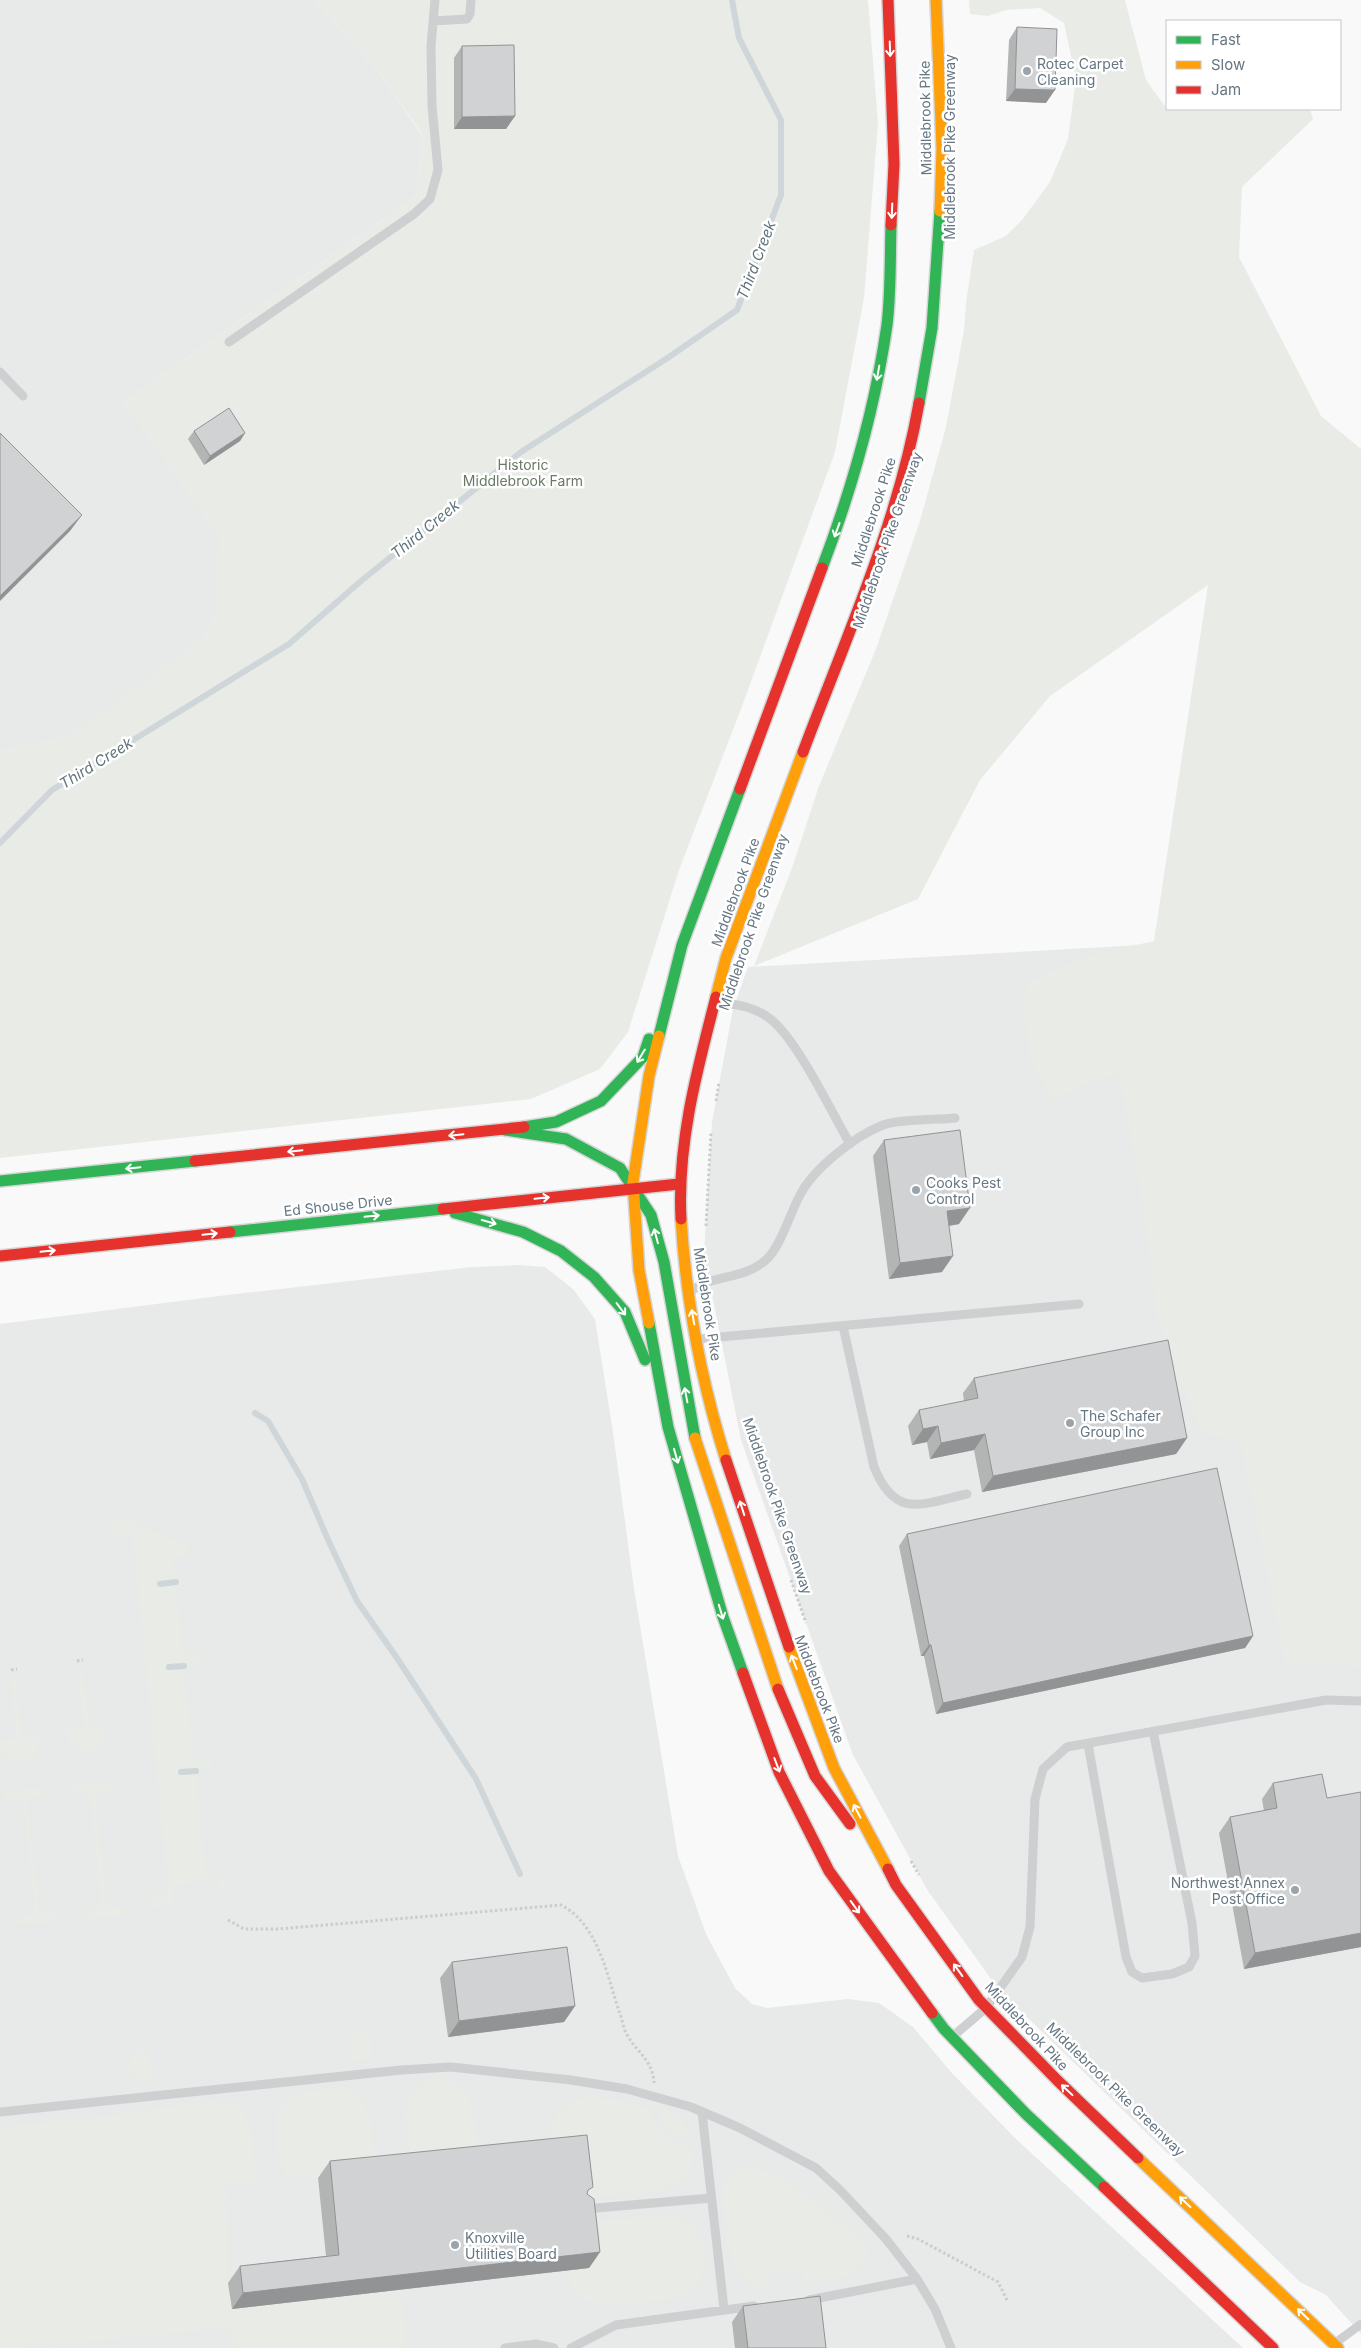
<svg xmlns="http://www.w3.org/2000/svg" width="1361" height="2348" viewBox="0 0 1361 2348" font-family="Inter,sans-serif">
  <rect width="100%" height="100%" fill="#f9f9f9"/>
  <path fill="#e8e9e9" d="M0 0H315L378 71 422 135 416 196 124 402 276 618 74 752 0 770Z
    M1195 942 1361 1519V2334L1326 2295 1300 2282 999 1990 928 1891 853 1755 741 1440 704 1254 712 1122 733 1009 748 967Z
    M519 1265 545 1267 573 1289 595 1319 613 1432 634 1589 678 1856 706 1934 735 1988 752 2004 767 2008 848 1999 879 2003 913 2027 951 2072 1015 2138 1243 2348H0V1324L219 1296 472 1267Z"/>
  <path fill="#e8ebe6" d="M315 0H868L878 123 864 298 835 452 741 709 679 870 628 1032 600 1069 531 1099 0 1158V750L70 736 201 639 215 610 218 538 124 402 416 196 422 134 378 71Z
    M969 0H1125L1146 80 1167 109H1310L1313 119 1242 187 1239 257 1321 416 1361 449V1668L1335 1663 1286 1665 1240 1441 1202 1434 1157 1319 1144 1209 1119 1073 1078 1087 1053 1100 1031 1062 1022 1002 1028 982 1087 956 1154 941 1208 585 1050 696 980 780 918 899 754 966 792 868 819 786 876 649 920 521 946 427 964 330 966 303 974 250 1006 236 1022 220 1050 182 1068 139 1076 79 1064 23 1040 8 1006 10 988 16 970 14Z
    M125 1519 189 1547 188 1556 173 1557 183 1655 198 1653 202 1658 198 1663 184 1665 194 1760 209 1759 213 1764 209 1768 196 1770 206 1875H223L225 1891 223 1894 219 1892 217 1877 173 1886 174 1904 154 1908 151 1905 150 1897 169 1894 132 1534 116 1535 112 1526 115 1521Z
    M82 1664 89 1728 107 1726 104 1743C90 1758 69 1750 65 1731L84 1728 77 1665Z
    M15 1674 22 1738 40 1736 37 1753C26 1764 9 1763 0 1749V1741L16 1738 10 1675Z
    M107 1782 113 1784 110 1791 95 1793 107 1908 124 1907 126 1912 121 1916 87 1919 84 1913 87 1911 102 1908 90 1793 75 1794 71 1791V1788L75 1785Z
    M42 1788 45 1793 42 1797 27 1798 40 1914 54 1913 58 1918 54 1922 20 1925 17 1923 18 1918 35 1914 23 1799 8 1800 3 1795 7 1791Z
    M354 2029 364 2030 371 2036 373 2052 367 2059 348 2063Z
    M145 2048 155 2082C126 2086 118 2056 145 2048Z
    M432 2078C481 2078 474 2125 478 2162L412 2169C408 2134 392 2096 432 2078Z
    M343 2087C375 2088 372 2148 375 2172L318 2178 286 2176C279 2164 278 2153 276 2139 272 2090 305 2092 343 2087Z
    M593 2096 648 2107C652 2128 673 2146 694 2147 694 2170 680 2186 658 2191L581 2198C572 2184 560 2169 554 2154 542 2125 563 2098 593 2096Z
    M210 2101C260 2099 253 2147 256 2184L226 2187 228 2283 232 2309 401 2289 407 2348H236L232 2342 230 2328 27 2348H0V2127L85 2119Z
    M657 2108C676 2111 685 2122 693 2139 678 2139 659 2122 657 2108Z
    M758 2159C792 2164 846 2210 866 2238 835 2211 806 2176 766 2162 759 2160 753 2162 746 2160Z
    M739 2166 745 2169 767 2171 787 2182 807 2196 868 2246C868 2270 841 2280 822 2283L821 2281H813L812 2284 803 2286 801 2270 768 2274 769 2288C724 2292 726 2217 722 2187Z
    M670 2215C707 2225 721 2272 685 2294 673 2301 657 2301 644 2302 611 2306 574 2313 566 2270L589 2267 584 2222Z"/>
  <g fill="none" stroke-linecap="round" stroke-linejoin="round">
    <path stroke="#ced6d9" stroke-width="6" d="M0 843 52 790 289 644 361 581 521 452 666 359 737 310 781 195V120L739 38 732 0
      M255 1413 268 1421 302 1479 329 1542 357 1601 397 1658 476 1779 520 1874
      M160 1584 176 1582
      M169 1667 184 1666
      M181 1772 196 1771"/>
    <defs>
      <path id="fast" d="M919 403 932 328 940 211
        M822 568C852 489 875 408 887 325 891 292 890 258 891 225
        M659 1036 682 945 740 789
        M524 1127 556 1122 601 1101 643 1057 649 1039
        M505 1130 566 1139 620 1168 651 1215 664 1262 695 1438
        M0 1181 195 1161
        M455 1213 523 1232 561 1251 594 1277 625 1312 645 1360
        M230 1232 443 1209
        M649 1323 668 1427 723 1617 743 1673
        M932 2013 944 2029 1026 2114 1104 2187"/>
      <path id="slow" d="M936 0 942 149 940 211
        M716 997 726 958 803 752
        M681 1219C686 1299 702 1384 726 1460
        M649 1323 639 1270 633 1182 649 1076 659 1036
        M695 1438 778 1689
        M789 1647 834 1768 888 1869
        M1138 2158 1338 2348"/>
      <path id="jam" d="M888 0 894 164 891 225
        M803 752C846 638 898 523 919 403
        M740 789 822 568
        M195 1161 524 1127
        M443 1209 679 1184
        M681 1219C677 1144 697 1070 716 997
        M0 1256 230 1232
        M726 1460 789 1647
        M743 1673 779 1772 829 1871 932 2013
        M778 1689 815 1776 850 1824
        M888 1869 896 1885 979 2000 1058 2081 1138 2158
        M1104 2187 1273 2348"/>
    </defs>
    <use href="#fast" stroke="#d5d6d7" stroke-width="14"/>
    <use href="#slow" stroke="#d5d6d7" stroke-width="14"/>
    <use href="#jam" stroke="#d5d6d7" stroke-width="14"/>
    <path stroke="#cbcccd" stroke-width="3" stroke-dasharray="2.5 2.5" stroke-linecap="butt" d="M716 1101 719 1083
      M706 1226 711 1132
      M791 1580 806 1623
      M77 1661 83 1660
      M11 1670 17 1669
      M911 1861 919 1875
      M228 1920 244 1929H278L561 1905C598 1924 607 1975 619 2011 622 2018 623 2027 626 2033 636 2052 653 2060 654 2083
      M907 2236 918 2239 998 2282 1008 2302"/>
    <path stroke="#cecfd0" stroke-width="9" d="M433 21 467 19 470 14 471 0
      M229 342 414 214 430 199 438 170 432 106 431 46 435 0
      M0 372 23 396
      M714 1003C734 1003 753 1006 769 1018 796 1037 832 1113 850 1144
      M691 1291C713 1274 745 1280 767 1259 781 1245 790 1214 800 1195 814 1168 855 1136 883 1125 899 1119 936 1120 955 1118
      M843 1326 874 1467C896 1520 921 1504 967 1494
      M698 1339 1079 1304
      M1088 1744 1126 1957 1132 1972 1142 1978 1172 1974 1189 1967 1195 1956 1192 1923 1153 1731
      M952 2037 986 2008 1022 1957 1030 1927 1035 1799 1043 1769 1067 1747 1326 1700 1361 1701
      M0 2112 401 2070 451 2067 571 2080 627 2089 691 2107 740 2128 816 2168 840 2190 886 2239 917 2279 935 2309 951 2348
      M702 2112 724 2309
      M585 2209 711 2198
      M809 2300 917 2279
      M1334 2344 1361 2324
      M505 2348 536 2344 554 2348
      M571 2348 616 2325 754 2306"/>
    <use href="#fast" stroke="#30b455" stroke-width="11"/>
    <use href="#slow" stroke="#ff9f0a" stroke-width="11"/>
    <use href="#jam" stroke="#e5322d" stroke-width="11"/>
  </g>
  <path fill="#b3b5b5" d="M1017 27 1046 103 1006 101 1009 40Z
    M462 46 515 116 506 129H454V58Z
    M194 431 245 433 240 441 204 465 188 439Z
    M884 1140 959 1224 949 1226 942 1272 889 1279 873 1156Z
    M974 1378 1187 1438 1176 1454 982 1492 974 1450 930 1459 927 1442 912 1445 908 1426 919 1410 964 1401 963 1393Z
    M907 1534 1253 1636 1245 1648 936 1714 924 1656H921L899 1546Z
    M1273 1783 1327 1798 1361 1947 1244 1969 1219 1833 1230 1817 1264 1811 1262 1799Z
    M452 1962 575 2006 564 2022 448 2037 440 1978Z
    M330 2161 587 2194 600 2252 589 2268 232 2309 228 2283 240 2266 326 2256 318 2178Z
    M743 2306 826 2348H735L732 2322Z"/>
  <path fill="#929394" d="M1015 89 1055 90 1046 103 1006 101Z
    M515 116 506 129H454L462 117Z
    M245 433 240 441 204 465 210 456Z
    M82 515 70 531 0 601V596Z
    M970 1208 959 1224 936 1228 947 1211Z
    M953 1256 942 1272 889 1279 900 1263Z
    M938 1426 927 1442 912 1445 923 1429Z
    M985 1434 974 1450 930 1459 941 1443Z
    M1187 1438 1176 1454 982 1492 993 1476Z
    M1253 1636 1245 1648 936 1714 943 1703Z
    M929 1645H931L924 1656H921Z
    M1361 1933V1947L1244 1969 1255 1953Z
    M575 2006 564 2022 448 2037 459 2021Z
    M600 2252 589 2268 232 2309 243 2293Z"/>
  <path fill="#d0d2d3" stroke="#929394" d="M1017 27 1057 29 1055 90 1015 89Z
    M514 45 515 116 462 117V46Z
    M229 408 245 433 210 456 194 431Z
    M0 433 82 515 0 596Z
    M960 1130 970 1208 947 1211 953 1256 900 1263 884 1140Z
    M1168 1340 1187 1438 993 1476 985 1434 941 1443 938 1426 923 1429 919 1410 978 1398 974 1378Z
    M1217 1468 1253 1636 943 1703 931 1645H929L907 1534Z
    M1322 1774 1327 1798 1361 1792V1933L1255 1953 1230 1817 1277 1808 1273 1783Z
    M567 1947 575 2006 459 2021 452 1962Z
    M587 2135 593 2187 588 2190 587 2194 594 2199 600 2252 243 2293 240 2266 339 2255 330 2161Z
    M820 2296 826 2348H748L743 2306Z"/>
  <defs><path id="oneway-shaft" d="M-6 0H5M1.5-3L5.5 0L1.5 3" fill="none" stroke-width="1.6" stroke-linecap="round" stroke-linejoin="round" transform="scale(1.25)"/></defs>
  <g stroke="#fff">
    <use href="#oneway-shaft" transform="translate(890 49) rotate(88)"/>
    <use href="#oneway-shaft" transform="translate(892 211) rotate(92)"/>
    <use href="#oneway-shaft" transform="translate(878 373) rotate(100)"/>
    <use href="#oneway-shaft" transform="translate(837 530) rotate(110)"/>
    <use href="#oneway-shaft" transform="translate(641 1056) rotate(121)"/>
    <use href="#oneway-shaft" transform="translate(456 1135) rotate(174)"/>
    <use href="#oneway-shaft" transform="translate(295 1151) rotate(174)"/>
    <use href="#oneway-shaft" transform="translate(133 1168) rotate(174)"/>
    <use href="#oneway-shaft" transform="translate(542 1198) rotate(-6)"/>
    <use href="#oneway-shaft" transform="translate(372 1216) rotate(-6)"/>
    <use href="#oneway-shaft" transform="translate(489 1222) rotate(16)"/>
    <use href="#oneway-shaft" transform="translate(210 1234) rotate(-6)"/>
    <use href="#oneway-shaft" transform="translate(656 1236) rotate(-105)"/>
    <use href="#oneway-shaft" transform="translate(48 1251) rotate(-6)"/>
    <use href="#oneway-shaft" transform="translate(621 1309) rotate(53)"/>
    <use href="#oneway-shaft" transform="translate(693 1317) rotate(-100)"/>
    <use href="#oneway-shaft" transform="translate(686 1395) rotate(-101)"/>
    <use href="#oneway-shaft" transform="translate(676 1456) rotate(74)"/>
    <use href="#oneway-shaft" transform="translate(742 1508) rotate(-108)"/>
    <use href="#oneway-shaft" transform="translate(721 1612) rotate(73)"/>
    <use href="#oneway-shaft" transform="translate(794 1662) rotate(-111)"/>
    <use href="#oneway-shaft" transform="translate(777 1765) rotate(69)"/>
    <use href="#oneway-shaft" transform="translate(857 1811) rotate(-118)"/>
    <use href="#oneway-shaft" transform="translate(855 1907) rotate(54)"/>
    <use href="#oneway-shaft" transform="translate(958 1970) rotate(-126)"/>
    <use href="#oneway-shaft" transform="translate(1067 2090) rotate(-137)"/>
    <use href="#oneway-shaft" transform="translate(1185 2202) rotate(-137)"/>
    <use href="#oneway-shaft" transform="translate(1303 2314) rotate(-136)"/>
  </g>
  <g fill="#99a4ac" stroke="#fff" stroke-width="2">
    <circle cx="1027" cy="71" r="5"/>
    <circle cx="916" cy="1190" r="5"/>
    <circle cx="1070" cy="1423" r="5"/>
    <circle cx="1295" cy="1890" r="5"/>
    <circle cx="455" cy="2245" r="5"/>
  </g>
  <g text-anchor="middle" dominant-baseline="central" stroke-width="5" stroke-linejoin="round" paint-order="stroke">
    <g font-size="14" fill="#657683" stroke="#fff" text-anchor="start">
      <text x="1037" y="63">Rotec Carpet<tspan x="1037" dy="16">Cleaning</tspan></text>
      <text x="926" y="1182">Cooks Pest<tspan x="926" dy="16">Control</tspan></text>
      <text x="1080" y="1415">The Schafer<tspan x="1080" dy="16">Group Inc</tspan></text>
      <text x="1285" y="1882" text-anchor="end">Northwest Annex<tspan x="1285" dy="16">Post Office</tspan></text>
      <text x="465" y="2237">Knoxville<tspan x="465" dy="16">Utilities Board</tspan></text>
    </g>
    <g font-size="14" fill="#657683" stroke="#fff">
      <text transform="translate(925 118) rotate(-91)">Middlebrook Pike</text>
      <text transform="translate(949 147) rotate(-90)">Middlebrook Pike Greenway</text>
      <text transform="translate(873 512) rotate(-72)">Middlebrook Pike</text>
      <text transform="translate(887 540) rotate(-71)">Middlebrook Pike Greenway</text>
      <text transform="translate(735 892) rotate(-70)">Middlebrook Pike</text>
      <text transform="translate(753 922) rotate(-71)">Middlebrook Pike Greenway</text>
      <text transform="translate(338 1205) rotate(-6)">Ed Shouse Drive</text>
      <text transform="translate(708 1304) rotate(81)">Middlebrook Pike</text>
      <text transform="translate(778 1506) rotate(71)">Middlebrook Pike Greenway</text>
      <text transform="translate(820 1689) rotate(69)">Middlebrook Pike</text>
      <text transform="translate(1027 2026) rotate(47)">Middlebrook Pike</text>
      <text transform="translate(1116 2089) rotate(44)">Middlebrook Pike Greenway</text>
    </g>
    <g font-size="14" fill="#687a64" stroke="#fff">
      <text x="523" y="464">Historic<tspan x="523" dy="16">Middlebrook Farm</tspan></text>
    </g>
    <g font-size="15" font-style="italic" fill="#60757c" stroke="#fff">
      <text transform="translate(756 260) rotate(-69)">Third Creek</text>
      <text transform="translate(425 529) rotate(-39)">Third Creek</text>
      <text transform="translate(96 763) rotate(-32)">Third Creek</text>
    </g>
  </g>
  <rect x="1166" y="20" width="175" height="90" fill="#ffffff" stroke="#c1c8cd"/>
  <rect x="1176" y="36" width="25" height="8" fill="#30b455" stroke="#c1c8cd"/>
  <text x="1211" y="45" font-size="15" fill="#657683">Fast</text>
  <rect x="1176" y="61" width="25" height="8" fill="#ff9f0a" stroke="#c1c8cd"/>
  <text x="1211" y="70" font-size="15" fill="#657683">Slow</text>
  <rect x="1176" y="86" width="25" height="8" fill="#e5322d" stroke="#c1c8cd"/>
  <text x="1211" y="95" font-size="15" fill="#657683">Jam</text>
</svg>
